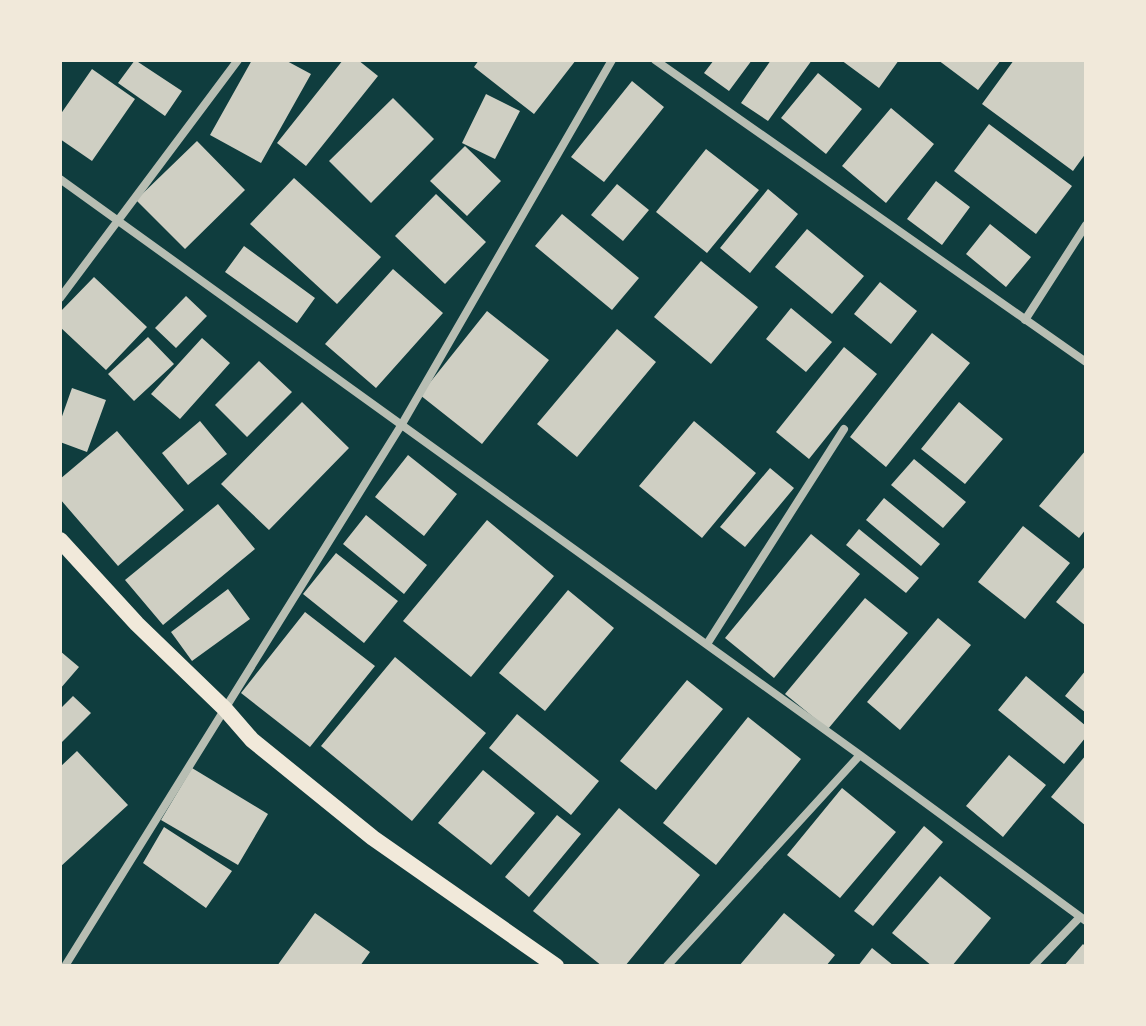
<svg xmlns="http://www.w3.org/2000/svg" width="1146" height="1026" viewBox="0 0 1146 1026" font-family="Roboto,sans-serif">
  <rect width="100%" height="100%" fill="#0f3d3e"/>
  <path fill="#cfcfc3" d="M135 60 182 91 165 116 118 83Z
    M252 60H285L311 74 261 163 210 135Z
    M343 60H358L378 76 306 166 277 143Z
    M479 60H576L534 114 474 67Z
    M714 60H752L729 91 704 73Z
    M771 60H812L768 121 741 103Z
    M841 60H899L879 88Z
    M938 60H1001L978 90Z
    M1014 60H1086V153L1073 171 982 104Z
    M92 69 135 99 92 161 60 139V115Z
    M818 73 862 109 826 154 781 118Z
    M632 81 664 107 604 182 571 157Z
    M486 94 520 111 495 159 462 143Z
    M393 98 434 139 371 203 329 161Z
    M891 108 934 144 886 203 842 166Z
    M989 124 1072 186 1036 234 954 171Z
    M197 141 245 190 185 249 136 200Z
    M465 146 501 181 467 216 430 181Z
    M706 149 759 190 707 253 656 212Z
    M294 178 381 257 337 304 250 224Z
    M936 181 970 207 942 245 907 219Z
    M617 184 649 210 623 241 591 215Z
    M768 189 798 214 750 273 720 248Z
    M436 194 486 242 445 284 395 236Z
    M562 214 639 278 612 310 535 246Z
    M990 224 1031 257 1006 287 966 254Z
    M807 229 864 276 832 314 775 267Z
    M244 246 315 298 297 323 225 272Z
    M701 261 758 307 711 364 654 317Z
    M393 269 443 313 376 388 325 344Z
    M94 277 147 327 106 370 60 327V312Z
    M880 282 917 311 891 344 854 314Z
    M186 296 207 316 176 348 155 328Z
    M791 308 832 342 806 372 766 339Z
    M487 311 549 360 482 444 420 395Z
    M617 329 656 362 577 457 537 424Z
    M932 333 970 363 886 467 850 437Z
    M148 337 174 364 134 401 108 374Z
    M202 338 230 363 180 419 151 394Z
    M844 347 877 374 809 459 776 432Z
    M259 361 292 392 247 437 215 405Z
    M72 388 106 400 87 452 60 442V422Z
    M302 402 349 448 269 530 221 484Z
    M959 402 1003 439 965 484 921 449Z
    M200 421 227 454 188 485 162 453Z
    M694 421 756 473 702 538 639 486Z
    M117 431 184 510 118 566 60 499V479Z
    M1086 450V529L1079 538 1039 506Z
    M408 455 457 494 424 536 375 497Z
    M914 459 966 502 943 528 891 485Z
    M770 468 794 488 745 547 720 527Z
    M884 498 940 544 921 566 866 520Z
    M218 504 255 549 163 625 125 580Z
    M366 515 427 565 404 594 343 544Z
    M487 520 554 576 471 677 403 621Z
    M1023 526 1070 563 1025 619 978 582Z
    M859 529 919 578 906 593 846 545Z
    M811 534 860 574 774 678 725 638Z
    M336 553 398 601 364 643 303 594Z
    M1086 565V626L1056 602Z
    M228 589 250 619 192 661 171 632Z
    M568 590 614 628 545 711 499 673Z
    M865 598 908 633 828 729 785 694Z
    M305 612 375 666 310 747 241 693Z
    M938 618 971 645 900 730 867 702Z
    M60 651 79 667 60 689Z
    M395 657 486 733 412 821 321 746Z
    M1086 670V713L1065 696Z
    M1026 676 1086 726V737L1064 764 998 710Z
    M687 680 723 709 656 790 620 761Z
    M73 696 91 713 60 744V709Z
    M517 714 599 781 571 815 489 748Z
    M748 717 801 759 716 865 663 823Z
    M77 751 128 805 60 867V767Z
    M1009 755 1046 785 1003 837 966 806Z
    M1086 755V826L1051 797Z
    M192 768 268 814 238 865 161 820Z
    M483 770 535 813 491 865 438 823Z
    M842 788 896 832 840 898 787 855Z
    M619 808 700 875 625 966H602L533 911Z
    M557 815 581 834 529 897 505 877Z
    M924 826 943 842 873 926 854 911Z
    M164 827 232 871 206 908 143 863Z
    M940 876 991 918 952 966H932L892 933Z
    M315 913 370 952 360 966H277Z
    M784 913 835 955 826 966H739Z
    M1083 944 1086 947V966H1064Z
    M872 948 894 966H858Z"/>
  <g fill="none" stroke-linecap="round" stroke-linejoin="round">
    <path stroke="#b8beb3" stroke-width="8" d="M655 60 1086 362
      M60 179 860 755 1086 921
      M60 298 238 60
      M1025 320 1086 225
      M707 644 844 429
      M65 966 402 424 612 60
      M667 966 860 755
      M1033 966 1080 917"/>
    <path stroke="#f1e9da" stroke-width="16" d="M60 540 137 624 225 709 252 740 373 838 556 966"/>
  </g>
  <rect width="1146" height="1026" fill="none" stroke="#f1e9da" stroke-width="124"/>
</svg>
